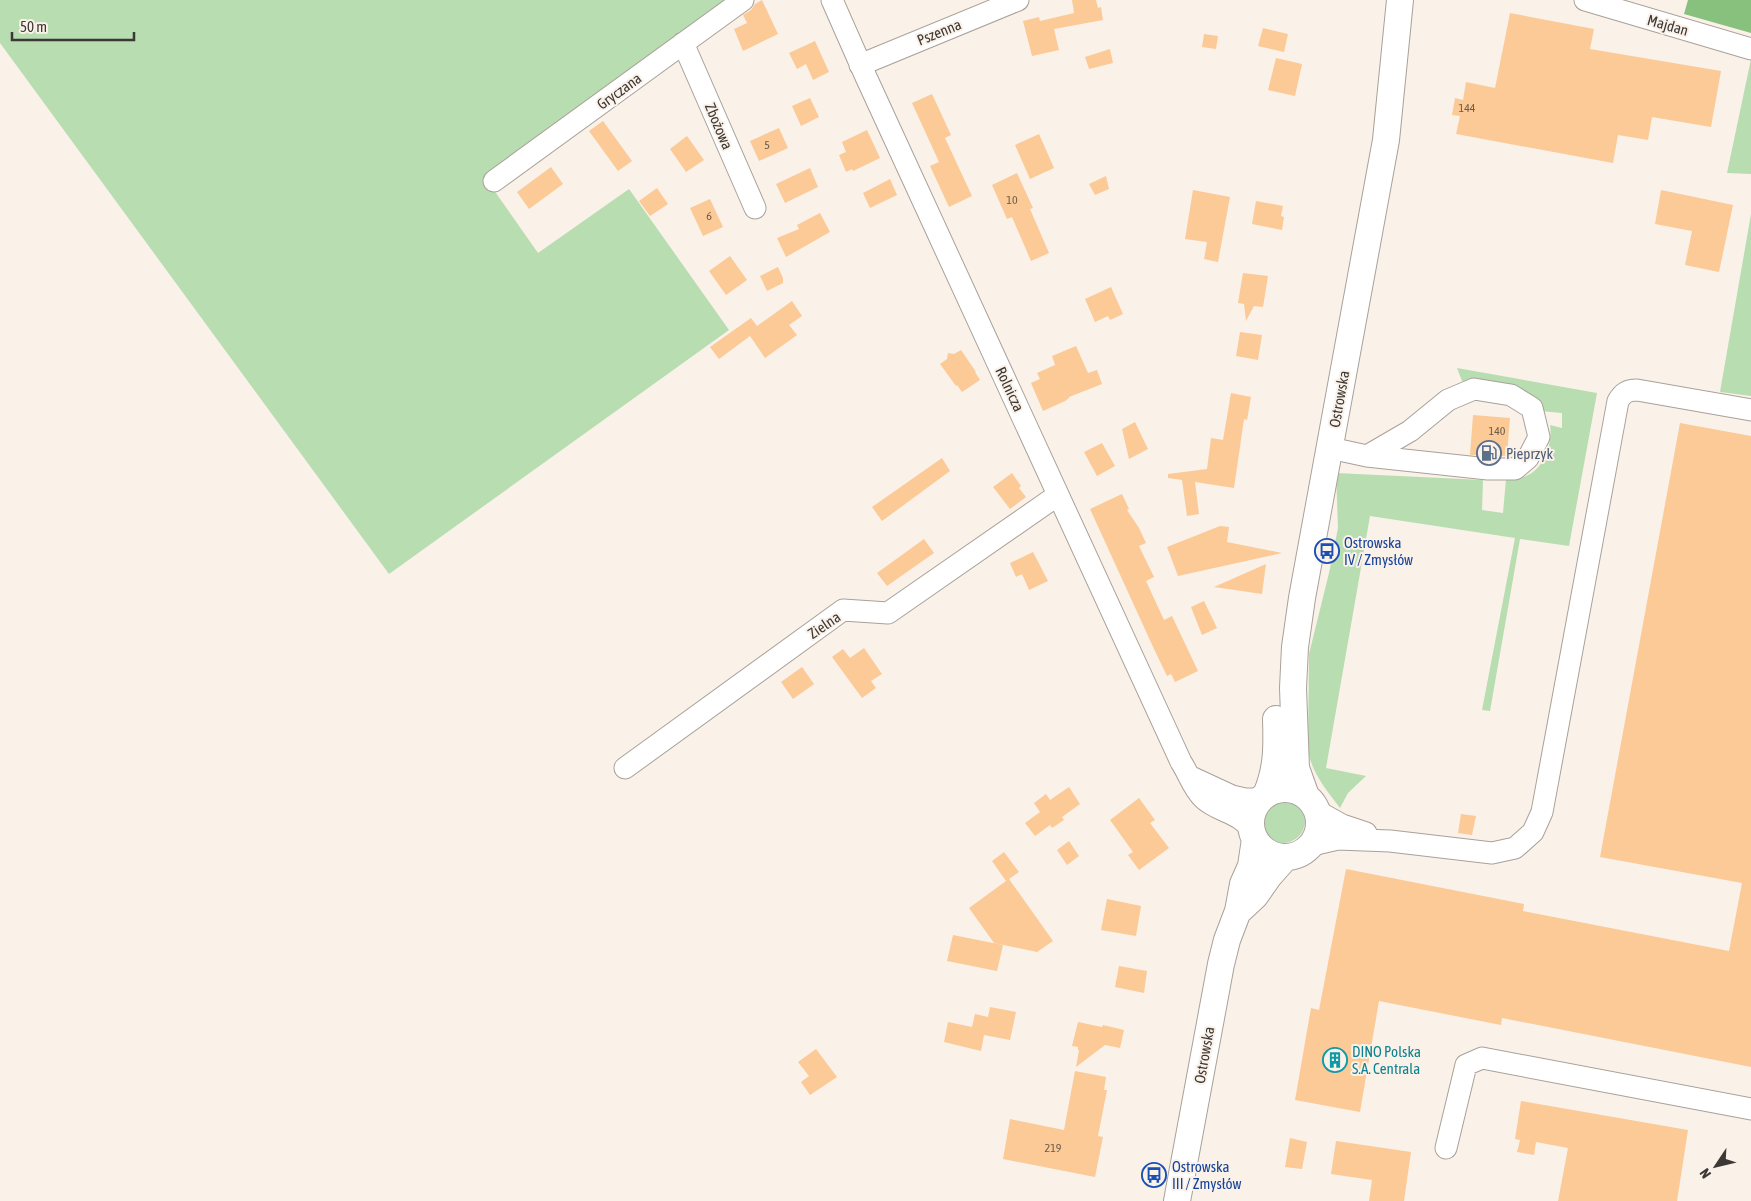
<svg xmlns="http://www.w3.org/2000/svg" width="1751" height="1201" viewBox="0 0 1751 1201" font-family="'Asap Condensed',sans-serif">
  <rect width="100%" height="100%" fill="#faf1e9"/>
  <path fill="#b7ddb1" d="M0 0H728L484 176 538 253 629 189 729 330 389 574 0 43Z
    M1751 59V174L1727 173Z
    M1751 214V396L1720 392Z
    M1457 368 1597 393 1569 546 1520 539 1490 711 1482 710 1515 538 1370 516 1326 768 1366 776 1348 793 1340 808C1326 789 1312 774 1308 750L1309 654 1329 573 1338 528 1336 473 1483 480 1482 510 1503 513 1506 479C1512 478 1520 479 1526 476 1544 469 1553 443 1550 425L1562 428V413L1540 411 1462 381Z
    M1261 821a22 22 0 1 1 44 0a22 22 0 1 1-44 0Z"/>
  <path fill="#88c07e" d="M1688 0H1751V33L1684 14Z"/>
  <path fill="#fbca96" d="M762 0 778 34 743 51 734 29 747 23 743 15 751 10 755 4Z
    M1072 0H1096L1098 8 1101 7 1103 20 1054 29 1059 50 1032 56 1023 21 1039 17 1040 21 1074 13Z
    M1510 13 1594 29 1590 49 1721 71 1711 127 1652 117 1648 140 1618 135 1613 163 1456 134 1460 116 1452 115 1455 98 1463 100 1466 82 1495 88Z
    M1263 28 1288 34 1284 52 1258 46Z
    M1204 34 1218 36 1216 49 1202 47Z
    M815 41 829 72 813 80 806 64 797 69 789 53Z
    M1110 49 1113 63 1089 69 1085 57Z
    M1276 58 1302 64 1295 96 1268 90Z
    M932 94 951 135 945 138 972 196 949 207 930 166 939 162 912 103Z
    M810 98 819 117 801 126 792 106Z
    M603 121 632 161 618 171 589 131Z
    M779 128 788 148 759 161 750 141Z
    M867 130 880 158 853 171 852 169 846 172 839 155 846 152 842 142Z
    M1039 134 1054 168 1030 179 1015 145Z
    M687 136 704 160 686 172 670 149Z
    M551 167 563 184 529 209 517 192Z
    M810 168 818 187 785 203 776 184Z
    M1017 173 1033 208 1030 209 1049 253 1031 261 1012 217 1007 219 992 185Z
    M1106 176 1109 189 1095 195 1089 184Z
    M890 179 897 195 870 208 863 193Z
    M657 188 668 204 650 216 639 201Z
    M1193 190 1230 197 1218 262 1204 259 1207 242 1185 239Z
    M1661 190 1733 205 1719 272 1685 265 1692 231 1655 224Z
    M710 199 723 227 703 236 690 208Z
    M1256 201 1283 206 1281 216 1284 217 1282 230 1252 224Z
    M820 213 830 232 786 257 777 238 799 229 797 225Z
    M730 256 747 280 726 295 709 271Z
    M778 267 783 278V283L767 291 760 276Z
    M1243 273 1268 276 1263 307 1254 306 1246 321 1244 304 1238 303Z
    M1111 287 1123 314 1110 320 1108 316 1095 322 1085 299Z
    M792 301 802 316 789 325 797 335 765 358 750 336 719 359 710 347 751 318 757 326Z
    M1240 332 1262 335 1258 360 1236 356Z
    M1076 346 1088 373 1097 370 1102 384 1069 397V398L1065 401 1043 411 1031 383 1040 379 1037 373 1055 365 1052 356Z
    M961 350 976 372H975L980 380 962 392 957 385 956 386 940 364 947 359 948 353 954 354Z
    M1231 393 1251 397 1247 420 1244 419 1234 488 1195 482 1199 514 1187 516 1182 480 1168 478V474L1207 469 1211 438 1223 440Z
    M1473 415 1510 418 1507 456 1470 455Z
    M1135 422 1148 449 1129 459 1122 429Z
    M1680 423 1751 436V1067L1502 1018 1501 1025 1379 1001 1360 1112 1295 1100 1311 1008 1319 1010 1346 869 1524 904 1523 911 1729 951 1742 883 1600 857Z
    M1102 443 1115 466 1097 476 1084 452Z
    M942 458 950 471 882 521 872 507Z
    M1012 473 1021 486 1019 488 1026 497 1010 509 993 487Z
    M1122 494 1129 509 1127 510 1139 528 1146 543 1139 546 1154 577 1146 581 1164 620 1172 616 1198 671 1175 682 1171 674 1167 676 1154 649 1090 509Z
    M1220 526 1229 527 1227 542 1282 553 1178 576 1167 547Z
    M924 539 934 553 887 586 877 573Z
    M1033 552 1048 581 1029 590 1022 574 1016 577 1010 563Z
    M1266 564 1262 594 1214 587Z
    M1204 601 1217 628 1202 635 1191 607Z
    M864 648 882 674 871 681 876 688 862 698 832 657 843 649 850 658Z
    M802 667 814 684 793 699 781 682Z
    M1069 787 1080 804 1062 817 1064 820 1052 828 1050 825 1035 836 1025 823 1040 812 1034 803 1046 794 1050 800Z
    M1139 798 1155 820 1150 823 1169 848 1139 870 1128 855 1133 852 1110 820Z
    M1461 814 1476 816 1472 835 1458 833Z
    M1069 841 1079 856 1067 865 1057 850Z
    M1004 852 1019 872 1009 879 1053 941 1037 952 994 943 969 908 1006 881 992 861Z
    M1107 899 1141 906 1136 936 1101 930Z
    M953 935 1003 945 997 971 947 961Z
    M1119 966 1147 971 1144 993 1115 987Z
    M990 1007 1016 1012 1010 1040 984 1035 981 1051 944 1042 948 1022 972 1027 975 1014 988 1017Z
    M1078 1022 1102 1027 1103 1025 1124 1030 1120 1048 1105 1045 1076 1067 1079 1050H1078V1047L1072 1046Z
    M816 1049 837 1077 810 1095 801 1082 809 1076 798 1062Z
    M1075 1071 1106 1077 1104 1090H1107L1098 1136 1103 1137 1095 1177 1003 1159 1010 1119 1064 1130Z
    M1521 1101 1688 1130 1677 1201H1558L1568 1148 1536 1142 1534 1155 1517 1152 1520 1140 1515 1139Z
    M1290 1138 1307 1142 1302 1169 1285 1167Z
    M1336 1141 1411 1152 1404 1201H1369L1372 1180 1331 1174Z"/>
  <g fill="none" stroke-linecap="round" stroke-linejoin="round">
    <defs>
      <path id="minor" d="M832 0 866 77 1181 762C1189 774 1193 789 1204 799 1214 808 1227 811 1239 818 1243 821 1247 824 1251 827
        M1585 0 1751 49
        M683 43 755 208
        M860 65 1018 0
        M494 181 743 0
        M1330 448 1367 456 1488 469H1515L1528 458 1539 437 1532 408 1511 395 1474 389 1448 400 1410 431 1367 456
        M625 768 843 610 888 613 1058 495
        M1191 777 1232 796 1245 799H1261
        M1317 811 1342 825 1366 833
        M1312 845 1338 839 1390 841 1492 853 1515 848 1533 832 1542 812 1618 401C1623 393 1627 390 1637 390L1751 410
        M1446 1148 1466 1065 1482 1058 1751 1109"/>
      <path id="major" d="M1251 823a34 34 0 1 1 68 0a34 34 0 1 1-68 0Z
        M1266 795C1277 769 1277 748 1276 719
        M1306 796 1296 768 1293 688 1295 647 1302 598 1386 140 1400 0
        M1240 910 1255 896 1269 876 1285 858
        M1177 1201 1221 964 1227 940 1238 911 1243 884 1251 866 1255 839"/>
    </defs>
    <use href="#minor" stroke="#a9a199" stroke-width="23"/>
    <use href="#major" stroke="#a9a199" stroke-width="28"/>
    <use href="#minor" stroke="#fff" stroke-width="21"/>
    <use href="#major" stroke="#fff" stroke-width="26"/>
  </g>
  <defs>
    <symbol id="fuel-ring" viewBox="-11 -11 22 22"><circle r="9.5" fill="#faf1e9" stroke="#5c6f8a" stroke-width="1.5"/><path d="M-5.5-6h7V0h2V4h1.3V-2.5L3-4.5l.8-.8L6-3V5H2.5V1h-1V6h-7ZM-4.2-4.7v3.2H.2V-4.7Z" fill="#5c6f8a"/></symbol>
    <symbol id="bus-ring" viewBox="-11 -11 22 22"><circle r="9.5" fill="#faf1e9" stroke="#1a4fb4" stroke-width="1.5"/><path d="M-5-6H5V4H4V6H2V4H-2V6H-4V4H-5ZM-3.5-4V0h7V-4ZM-3.5 1.2v1.5H-2V1.2ZM2 1.2v1.5H3.5V1.2Z" fill="#1a4fb4"/></symbol>
    <symbol id="building-ring" viewBox="-11 -11 22 22"><circle r="9.5" fill="#faf1e9" stroke="#0f9aa8" stroke-width="1.5"/><path d="M-4-6H4V6H1V3H-1V6H-4ZM-2.5-4.3h1.7v1.8h-1.7ZM.8-4.3h1.7v1.8H.8ZM-2.5-1h1.7V.8h-1.7ZM.8-1h1.7V.8H.8Z" fill="#0f9aa8"/></symbol>
  </defs>
  <g fill-rule="evenodd">
    <use href="#fuel-ring" x="1475" y="439" width="28" height="28"/>
    <use href="#bus-ring" x="1313" y="537" width="28" height="28"/>
    <use href="#building-ring" x="1321" y="1046" width="28" height="28"/>
    <use href="#bus-ring" x="1140" y="1161" width="28" height="28"/>
  </g>
  <g text-anchor="middle" dominant-baseline="central" stroke-width="4" stroke-linejoin="round" paint-order="stroke">
    <g font-size="12" fill="#6c5c4d">
      <text x="1467" y="108">144</text>
      <text x="767" y="145">5</text>
      <text x="1012" y="200">10</text>
      <text x="709" y="216">6</text>
      <text x="1497" y="431">140</text>
      <text x="1053" y="1148">219</text>
    </g>
    <g font-size="15" fill="#3c3835" stroke="#faf1e9">
      <text transform="translate(1668 25) rotate(16)">Majdan</text>
      <text transform="translate(939 32) rotate(-22)">Pszenna</text>
      <text transform="translate(619 91) rotate(-36)">Gryczana</text>
      <text transform="translate(719 126) rotate(67)">Zbożowa</text>
      <text transform="translate(1010 389) rotate(65)">Rolnicza</text>
      <text transform="translate(1339 399) rotate(-80)">Ostrowska</text>
      <text transform="translate(824 625) rotate(-34)">Zielna</text>
      <text transform="translate(1204 1055) rotate(-80)">Ostrowska</text>
    </g>
    <g font-size="15" fill="#4e5e75" stroke="#faf1e9" text-anchor="start">
      <text x="1506" y="453">Pieprzyk</text>
    </g>
    <g font-size="15" fill="#164399" stroke="#faf1e9" text-anchor="start">
      <text x="1344" y="542">Ostrowska<tspan x="1344" dy="17">IV / Zmysłów</tspan></text>
      <text x="1172" y="1166">Ostrowska<tspan x="1172" dy="17">III / Zmysłów</tspan></text>
    </g>
    <g font-size="15" fill="#0d838f" stroke="#faf1e9" text-anchor="start">
      <text x="1352" y="1051">DINO Polska<tspan x="1352" dy="17">S.A. Centrala</tspan></text>
    </g>
  </g>
  <g transform="translate(1716 1166) rotate(235)" stroke="#faf1e9" stroke-width="4" paint-order="stroke">
  <path d="M0-4L9 19L0 12L-9 19Z" fill="#3c3835"/>
  <text y="-8" font-size="14" font-weight="bold" text-anchor="middle" fill="#3c3835">N</text>
  </g>
  <path d="M12 32v8h122v-8" fill="none" stroke="#3c3835" stroke-width="2.5"/>
  <text x="20" y="32" font-size="15" fill="#3c3835" stroke="#faf1e9" stroke-width="4" paint-order="stroke">50 m</text>
</svg>
